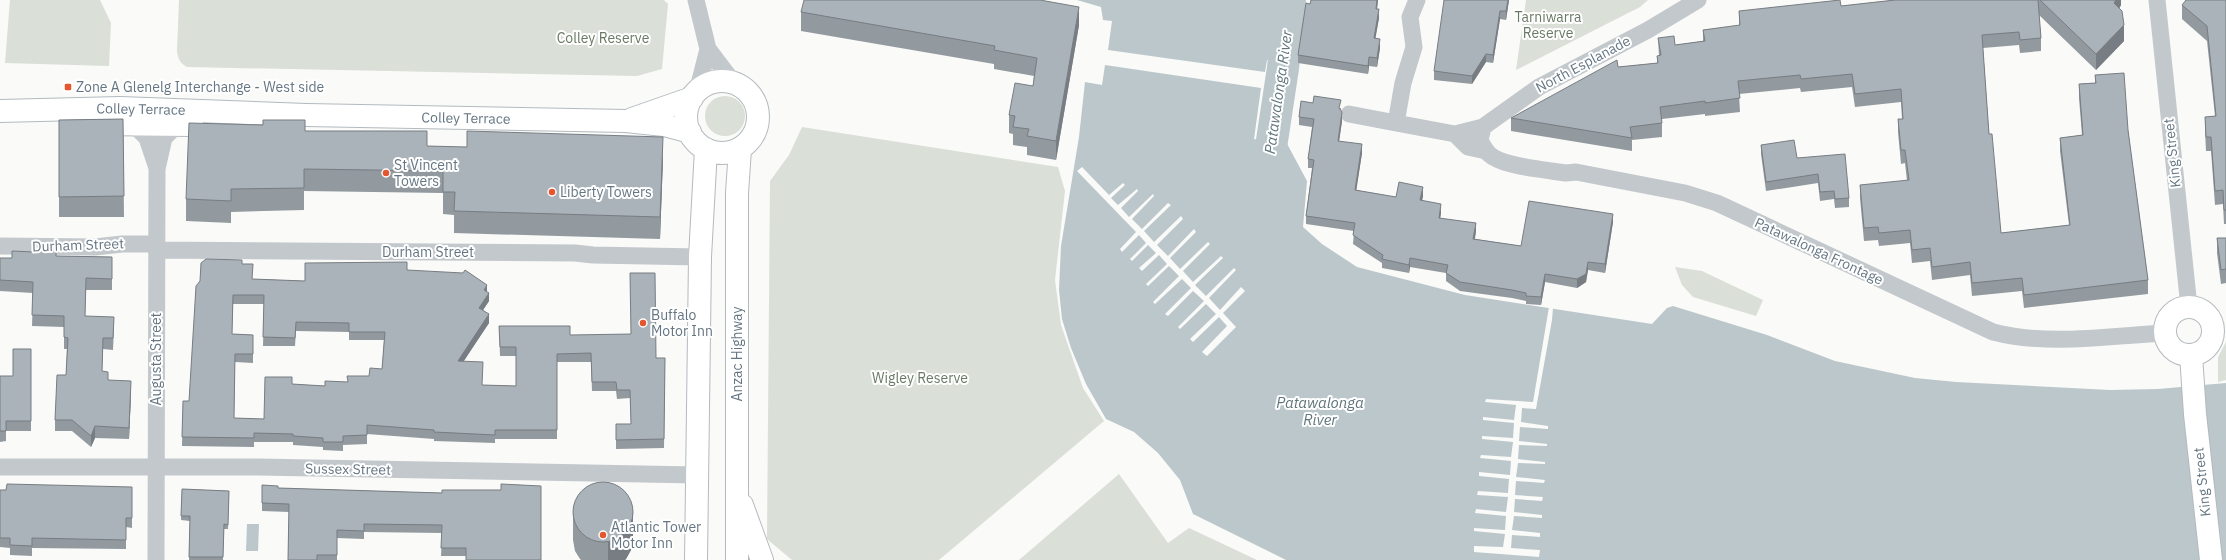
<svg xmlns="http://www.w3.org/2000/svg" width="2226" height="560" viewBox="0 0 2226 560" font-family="'IBM Plex Sans',sans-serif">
  <rect width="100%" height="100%" fill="#fafaf8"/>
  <path fill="#dadfd7" d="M10 0H100L111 23 109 66 5 63Z
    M179 0H664L668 4 662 69 637 76 187 67C180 63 178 59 177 51Z
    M1526 0H1648L1640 7 1516 70Z
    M705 116a20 20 0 1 1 40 0a20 20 0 1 1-40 0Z
    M802 127 1058 167 1065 191 1055 280 1061 325 1083 388 1104 421 939 560H792L767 539 770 181 789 155Z
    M1675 267 1702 271 1763 300 1756 316 1693 297 1682 285Z
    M2226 342V380L2218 382V357Z
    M1119 474 1168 543 1189 528 1257 560H1019Z"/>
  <path fill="#bbc7cb" d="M1077 0H1301L1292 63 1267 60 1265 72 1108 50 1112 21 1103 20 1101 7Z
    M1105 65 1261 88 1254 139 1265 141 1266 137 1285 140 1307 181 1303 227 1322 244 1357 267 1465 295 1652 324 1667 308 1673 306 1767 335 1835 361 1915 378 1956 382 2110 390 2158 389 2226 383V560H1286L1193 514 1180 480 1158 453 1134 432 1106 419 1086 384 1071 348 1062 319 1059 290 1061 246 1079 137 1085 82 1102 85Z
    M1276 67 1290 69 1281 134 1266 132Z
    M247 524H259L258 551H246Z"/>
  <path fill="#fafaf8" d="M1082 167 1109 195 1123 183 1125 185 1111 198 1118 205 1137 189 1138 191 1121 208 1129 217 1153 194 1154 196 1132 219 1142 229 1168 203 1171 205 1144 231 1154 242 1181 216 1183 219 1157 245 1168 256 1194 229 1196 232 1170 258 1180 269 1208 242 1210 244 1183 271 1193 282 1221 256 1223 258 1195 285 1206 296 1234 268 1236 270 1209 298 1220 310 1241 287 1245 291 1223 313 1236 327 1207 356 1202 352 1227 326 1219 317 1193 342 1190 339 1216 314 1206 304 1180 329 1178 327 1204 301 1193 291 1168 316 1165 314 1191 288 1182 279 1155 304 1153 302 1179 276 1169 266 1148 286 1146 284 1167 264 1159 255 1142 271 1139 268 1156 253 1148 245 1132 261 1130 259 1146 243 1139 235 1122 252 1120 249 1136 232 1077 171Z
    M1549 307 1553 308 1552 320 1536 409 1522 408 1521 422 1548 426V429L1520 427 1519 441 1547 444V446L1519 445 1518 459 1545 462V464L1518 463 1516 477 1545 480 1544 483 1516 481 1515 495 1543 497 1542 501 1515 499 1514 512 1542 515V518L1514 516 1512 530 1540 533V537L1512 535 1511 548 1540 550 1539 557 1474 552V546L1503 547 1505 534 1474 531V528L1505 530 1506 516 1475 513 1476 509 1506 512 1508 497 1477 495 1478 491 1508 493 1509 479 1479 476V472L1510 475 1511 461 1480 458 1481 455 1511 457 1513 442 1482 439V436L1513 438 1514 423 1483 420V417L1514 420 1516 405 1485 402 1486 399 1533 402Z"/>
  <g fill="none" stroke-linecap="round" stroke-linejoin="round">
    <path stroke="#bbc7cb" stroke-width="32" d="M1268 182V167L1283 68 1290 0"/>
    <defs>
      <path id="secondary" d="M686 117a36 36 0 1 1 72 0a36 36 0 1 1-72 0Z
        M0 111 120 108 306 115 626 121 664 125 690 132
        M632 119 692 98
        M94 124 192 125
        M2165 331a24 24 0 1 1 48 0a24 24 0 1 1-48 0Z
        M2191 355 2195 414 2211 560
        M742 505 762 560
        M696 560 700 257 706 149
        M737 560V193L740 149"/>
    </defs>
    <use href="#secondary" stroke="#b3babf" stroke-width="24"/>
    <path stroke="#c3c8cc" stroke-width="17" d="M696 0 708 49 733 82
      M1417 0 1410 17 1414 47 1403 83 1396 123 1455 134 1483 127
      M1698 0 1648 30 1539 87 1483 127 1480 140C1483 146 1486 153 1493 157 1508 167 1548 170 1566 173L1576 172 1685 193 1717 203 1993 332C2047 346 2109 336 2164 333
      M2157 0 2189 307
      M697 92 708 49
      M1349 114 1396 123
      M134 125 147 138 157 168
      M1455 134 1468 147 1486 151
      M0 246 95 247 122 244H156
      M156 250 575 253 593 255 700 257
      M0 467H258L697 475
      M156 560 157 169 164 138 177 125"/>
    <use href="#secondary" stroke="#fff" stroke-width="22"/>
  </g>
  <path fill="#929a9f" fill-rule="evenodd" d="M1311 0H1378L1377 9 1379 18 1375 38 1380 48 1377 67 1369 66 1368 74 1298 63V55Z
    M1509 0 1506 20 1500 19 1493 63 1486 62 1472 84 1434 80V71Z
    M1894 0H2121V5L2119 8 2124 41 2096 70 2039 15 2041 38V51L2020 53 2019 45 1983 48 1989 134 2001 233 2069 225 2060 151V138L2082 135 2079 98V84L2095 83V75L2128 130 2148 280V294L2024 308 2022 291 1972 296 1970 275 1932 280 1930 261 1912 263 1910 243 1879 246 1878 240 1864 241 1860 198V185L1907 181 1905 163 1901 164 1898 132V119H1902L1901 102 1855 107 1852 87 1801 92 1800 88 1739 94 1740 112 1705 116V114L1662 119V137L1632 140V151L1511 131V118L1618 67 1657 63V56H1659L1658 38 1675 45 1703 41V30L1739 26V11L1841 6Z
    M2226 0V224H2224L2223 204 2215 205 2211 151H2206L2205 131V117L2215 116 2207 41 2182 19V5Z
    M801 12 1079 25 1056 160 1027 155V147L1013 145V134L1009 133V115L1033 86 1034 76 994 69V64L801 31Z
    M1341 108 1342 121 1339 141 1362 153 1356 190 1396 197 1423 196 1422 201 1441 213 1440 218 1476 231 1475 239 1521 246 1613 222 1605 273 1588 270 1586 282 1577 288 1545 282 1541 305 1526 304V301L1512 298 1460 291 1446 281V273L1410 267 1409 273 1382 268V263L1353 244 1354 231 1306 224V216L1312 168H1308V159L1312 127 1299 125V117Z
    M123 119 124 217H59V120Z
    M305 131 427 146 663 159 660 239 454 233V215L443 214V193L304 191V210L231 212V223L186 221V199Z
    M1761 145 1797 158 1849 198V207L1835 208 1834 199 1820 201 1818 183 1766 191 1761 154Z
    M2217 238H2226V283L2221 284 2217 253Z
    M56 256 112 257V290H86L85 316 114 328 113 350 103 349 102 372 108 380 131 393 129 439 95 438 91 447 72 431H55V420L66 375 67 349H64V327L32 326 33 293 0 291V258H12Z
    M242 264 252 279 305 281 407 270 487 292 489 301 483 310 489 323 463 361 482 385 516 386V356H500L499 326 570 335 656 358H665L664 448 616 449V424H631L630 398 617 399 616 391H592L591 362H557V439H495V443L434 441V439L367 434V444L343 445V451L323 450V447L293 445V442H254V447L182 446 183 401H189ZM233 304H264L263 346H295L296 331 349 332V340H384L382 369 369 376 348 382 325 386 292 384 264 419 234 418 235 362 253 363V335L232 334Z
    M31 349V431H6V441L0 442V376H13Z
    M262 485 278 488 442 493 501 490 541 486 466 556H441L442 533 364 532V539L337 538V560H288L289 512 262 511Z
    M132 487V528L126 527V549L32 548V556L10 555V548L0 547V490Z
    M182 489 229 491 228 529H224L223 560H189L190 521 181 520Z
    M573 513 633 540 631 550 626 559 625 560H581L580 559 575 551 573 540Z"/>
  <path fill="#777d82" d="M1377 0H1378L1376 17V9Z
    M1508 0H1509L1506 20V11Z
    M2116 0H2121V5L2114 19V3Z
    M1079 7V25L1056 160V141Z
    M1379 9V18L1374 47V38Z
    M1500 11V19L1493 63V55Z
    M2124 25V41L2096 70V54Z
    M1380 39V48L1377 67V58Z
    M1486 54V62L1472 84V76Z
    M1369 57V66L1368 74V66Z
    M1342 112V121L1338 149V141Z
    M663 137V159L660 239V217Z
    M1362 144V153L1355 199V190Z
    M1423 187V196L1420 209V200Z
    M1441 204V213L1439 226V218Z
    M1613 214V222L1605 273V264Z
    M1476 223V231L1473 247V239Z
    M1410 258V267L1409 273V265Z
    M1588 262V270L1586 282 1577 288V279Z
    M1545 274V282L1541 305V297Z
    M487 285V293L484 290Z
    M489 293V301L479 316V308Z
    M489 314V323L458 370V361Z
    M131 381V393L129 439V428Z
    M95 426V438L91 447V436Z
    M633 512V540L631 550 626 559 625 560H608V542Z"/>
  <path fill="#aab3b9" stroke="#777d82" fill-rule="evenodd" d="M804 0H1040L1079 7 1056 141 1027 136 1029 129 1013 127 1015 116 1009 115 1015 83 1033 86 1037 58 994 50 995 46 801 12Z
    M1311 0H1377L1376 9H1379L1374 38 1380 39 1377 58 1369 57 1368 66 1298 55 1306 3 1310 4Z
    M1444 0H1508L1506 11H1500L1493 55 1486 54 1472 76 1434 71Z
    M1840 0 1841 6 1895 0H2038L2041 38 2020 40 2019 32 1982 35 1989 134H1992L2001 233 2070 225 2060 138 2083 135 2079 84 2096 83 2095 75 2124 73 2128 130 2148 280 2024 295 2022 278 1972 283 1970 262 1932 267 1930 248 1912 250 1910 230 1879 233 1878 227 1864 228 1860 185 1909 180 1905 150H1901L1898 119H1903L1901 89 1855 94 1852 74 1801 79 1800 75 1738 81 1740 98 1705 103V101L1660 107 1662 123 1630 127 1632 138 1511 118 1617 60 1618 67 1658 63 1657 56 1661 55 1658 38 1674 36 1675 45 1705 41 1703 30 1740 25 1739 11Z
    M2040 0H2116L2114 3 2122 11 2124 25 2096 54Z
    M2186 0H2226V210H2224L2223 190 2215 191 2211 137H2206L2205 117 2216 116 2207 26 2182 5Z
    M1314 96 1341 100 1339 108 1342 112 1338 141 1362 144 1355 190 1396 197 1399 182 1423 187 1420 200 1441 204 1439 218 1476 223 1473 239 1521 246 1529 201 1613 214 1605 264 1588 262 1586 274 1577 279 1545 274 1541 297 1526 296V293L1512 290 1460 282 1446 273 1448 265 1410 258 1409 265 1382 259 1383 255 1353 235 1355 223 1306 216 1314 160 1308 159 1314 119 1299 117 1301 101 1313 103Z
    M123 119 124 196 59 197V120Z
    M263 120H305V131H427V146L467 147V131L663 137 660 217 454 211 455 192H443V171L304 169V188L231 189V201L186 199 189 123 263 125Z
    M1794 140 1797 158 1845 154 1849 198 1835 199 1834 191 1820 192 1818 174 1766 182 1761 145Z
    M2217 238H2226V269L2221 270Z
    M34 250 56 251V256L112 257V279L86 278 85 316 114 317 113 338H103L102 371 108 372V380L131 381 129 428 95 426 91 436 72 420H55L57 375H66L68 338 64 337V316L32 315 33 282 0 280V258H12V251L34 252Z
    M206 259 242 260V264H253L252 279 305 281V263L407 262V270L463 273 465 270 487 285 484 290 489 293 479 308 489 314 458 361 483 362 482 385 516 386V347H500L499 326H570V335L631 334 630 273H655L656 358H665L664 439 616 440V424H631L630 390H617L616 382H592L591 353 557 354V430H495V435L434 432V430L367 425V435L343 436V442H323V438L293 436V434L254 433V438L182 437 183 401H189L196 286 200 281 201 263ZM233 295H264L263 337 295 338 296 322 349 323V332H385L382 369 370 368 369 376H347L348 382 325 381V386L292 384V377H265L264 419 234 418 235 354H253V335L232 334Z
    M13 349H31V421H6V431H0V376H13Z
    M573 512a30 30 0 1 1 60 0a30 30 0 1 1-60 0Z
    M7 484 132 487V518H126V540L32 538V546L10 545V538H0V490H6Z
    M501 484 541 486V560H466V548H441L442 525 364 524V531L337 530V555H317V560H288L289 504 262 503V485L278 486V488L442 493V490H501Z
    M182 489 229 491 228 525 224 524 223 557H189L190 516H181Z"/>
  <g fill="#e4572e" stroke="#fff" stroke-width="1.5">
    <rect x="64" y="83" width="8" height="8" rx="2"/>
    <circle cx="386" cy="173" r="4"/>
    <circle cx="552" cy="192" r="4"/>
    <circle cx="643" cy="323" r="4"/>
    <circle cx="603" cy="535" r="4"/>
  </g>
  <g text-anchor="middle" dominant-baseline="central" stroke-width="4" stroke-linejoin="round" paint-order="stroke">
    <g font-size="14" fill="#687a64" stroke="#fff">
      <text x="1548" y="17">Tarniwarra<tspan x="1548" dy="16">Reserve</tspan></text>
      <text x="603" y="38">Colley Reserve</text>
      <text x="920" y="378">Wigley Reserve</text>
    </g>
    <g font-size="14" fill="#657683" stroke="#fff">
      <text transform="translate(1583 64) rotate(-28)">North Esplanade</text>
      <text transform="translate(141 109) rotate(1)">Colley Terrace</text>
      <text transform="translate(466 118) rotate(1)">Colley Terrace</text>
      <text transform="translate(2172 153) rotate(-96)">King Street</text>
      <text transform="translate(78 245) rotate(-2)">Durham Street</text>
      <text transform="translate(1819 251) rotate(25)">Patawalonga Frontage</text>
      <text x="428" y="252">Durham Street</text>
      <text transform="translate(737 354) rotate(-90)">Anzac Highway</text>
      <text transform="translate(156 359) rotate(-90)">Augusta Street</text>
      <text transform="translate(348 469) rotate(1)">Sussex Street</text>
      <text transform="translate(2202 482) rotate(-96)">King Street</text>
    </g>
    <g font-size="14" fill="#657683" stroke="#fff" text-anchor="start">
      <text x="76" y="87">Zone A Glenelg Interchange - West side</text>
      <text x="394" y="165">St Vincent<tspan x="394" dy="16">Towers</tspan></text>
      <text x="560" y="192">Liberty Towers</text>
      <text x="651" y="315">Buffalo<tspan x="651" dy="16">Motor Inn</tspan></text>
      <text x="611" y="527">Atlantic Tower<tspan x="611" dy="16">Motor Inn</tspan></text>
    </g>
    <g font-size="15" font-style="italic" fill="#60757c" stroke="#fff">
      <text transform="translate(1278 92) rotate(-82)">Patawalonga River</text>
      <text x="1320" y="402">Patawalonga<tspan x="1320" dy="17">River</tspan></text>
    </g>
  </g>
</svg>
